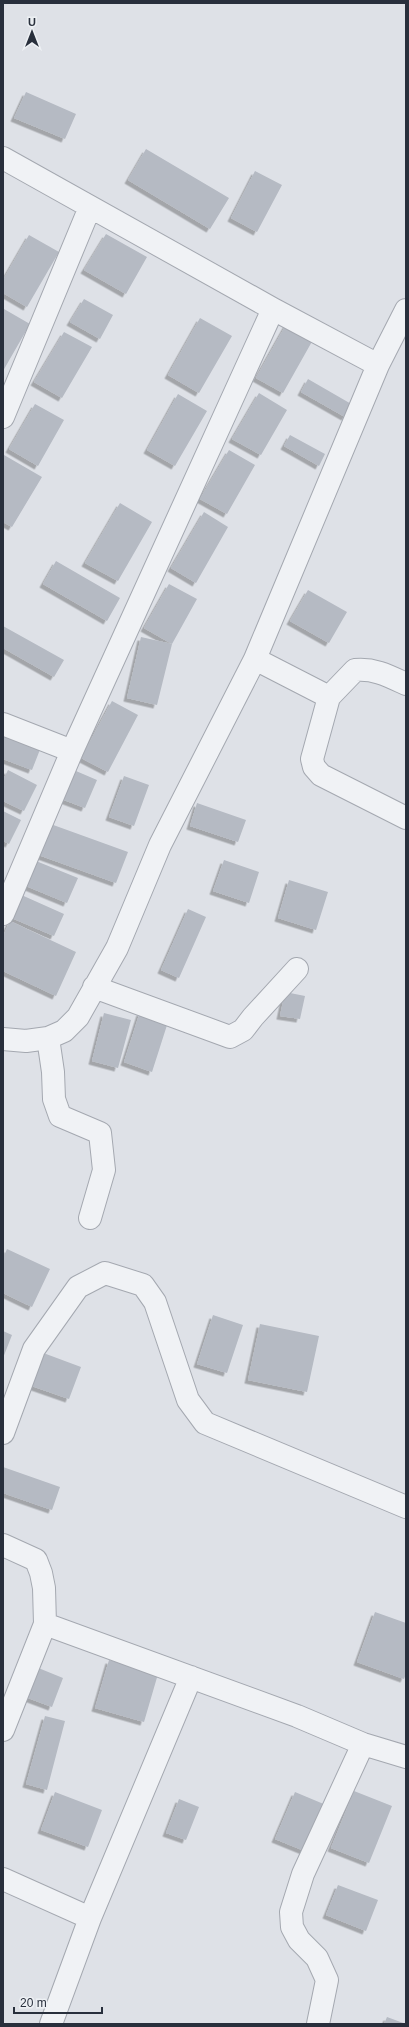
<svg xmlns="http://www.w3.org/2000/svg" width="409" height="2027" viewBox="0 0 409 2027" font-family="Arial,sans-serif">
  <defs>
    <filter id="shadow"><feDropShadow dx="-3.5" dy="3.5" stdDeviation="0" flood-color="#0004"/></filter>
  </defs>
  <rect width="100%" height="100%" fill="#dee1e7"/>
  <path fill="#b5bac3" filter="url(#shadow)" d="M26 92 76 114 65 139 14 118Z
    M146 149 229 198 210 229 128 180Z
    M255 171 282 185 257 232 231 218Z
    M106 234 147 257 126 294 84 270Z
    M29 235 59 252 27 307 3 293V280Z
    M84 299 113 315 100 339 70 322Z
    M4 309 30 324 3 371V311Z
    M200 318 232 336 199 393 168 375Z
    M287 323 314 338 283 393 256 378Z
    M64 332 92 347 62 398 34 382Z
    M308 379 353 405 345 417 301 392Z
    M259 393 287 410 261 455 232 439Z
    M178 394 207 411 175 466 147 450Z
    M35 404 64 420 38 466 9 449Z
    M290 435 325 454 319 466 284 446Z
    M229 450 255 465 227 514 200 499Z
    M4 455 42 477 12 527 3 522Z
    M120 503 152 522 118 581 85 563Z
    M204 512 228 527 196 583 171 568Z
    M56 561 120 598 107 621 43 584Z
    M169 584 197 599 172 644 144 628Z
    M308 590 347 612 329 643 290 621Z
    M3 626 64 660 54 677 3 648Z
    M141 637 172 644 157 705 127 698Z
    M112 701 138 715 108 772 81 758Z
    M3 733 41 747 32 770 3 759Z
    M8 770 37 785 24 811 3 801V780Z
    M76 771 97 780 85 808 64 800Z
    M124 776 149 785 134 826 109 817Z
    M197 803 246 820 238 842 190 826Z
    M3 811 21 820 9 844 3 841Z
    M45 822 128 852 116 883 33 853Z
    M224 860 259 872 249 903 213 891Z
    M36 861 78 878 67 903 26 886Z
    M289 880 328 892 316 930 278 918Z
    M17 893 64 914 54 936 7 916Z
    M188 909 206 917 179 978 161 970Z
    M10 921 76 952 56 996 3 971V936Z
    M285 992 305 996 300 1019 280 1016Z
    M140 1012 168 1022 152 1072 124 1062Z
    M104 1013 131 1020 118 1068 92 1061Z
    M7 1249 50 1269 32 1307 3 1293V1258Z
    M213 1315 243 1325 227 1373 197 1364Z
    M260 1324 319 1336 307 1392 248 1380Z
    M3 1331 12 1335 3 1358Z
    M38 1351 81 1367 69 1399 26 1384Z
    M3 1467 60 1487 52 1510 3 1493Z
    M375 1612 406 1623V1674L404 1679 357 1662Z
    M109 1660 158 1674 144 1722 95 1708Z
    M31 1665 63 1678 52 1707 20 1695Z
    M45 1716 65 1721 47 1790 26 1784Z
    M354 1791 392 1806 369 1863 331 1848Z
    M55 1792 102 1810 88 1847 41 1830Z
    M295 1792 326 1805 307 1852 275 1839Z
    M179 1799 199 1807 186 1840 166 1833Z
    M338 1885 378 1900 366 1931 326 1915Z
    M387 2017 406 2024H384Z"/>
  <g fill="none" stroke-linecap="round" stroke-linejoin="round">
    <defs>
      <path id="street" d="M3 158 273 309 378 365 406 310
        M3 417 90 207
        M255 659 329 697 355 670C374 668 389 676 406 684
        M329 697 312 759 314 767 321 775 406 818
        M3 724 72 751
        M3 914 72 751 273 309
        M94 987 230 1037 243 1030 253 1017 297 969
        M48 1038 53 1072 54 1099 60 1116 100 1133 104 1170 90 1218
        M3 1039 26 1041 48 1038 64 1031 78 1017 117 948 160 845 255 659 378 365
        M3 1433 34 1349 78 1287 105 1273 143 1285 155 1302 188 1400 205 1423 406 1507
        M3 1545 36 1560 41 1573 44 1588 45 1624 3 1730
        M45 1624 297 1716 363 1744 406 1757
        M3 1879 90 1918
        M51 2024 90 1918 191 1677
        M318 2024 327 1980 317 1958 299 1940 292 1927 291 1912 303 1874 363 1744"/>
    </defs>
    <use href="#street" stroke="#a4a8b0" stroke-width="24"/>
    <use href="#street" stroke="#f0f2f5" stroke-width="22"/>
  </g>
  <rect width="409" height="2027" fill="none" stroke="#282f3c" stroke-width="8"/>
  <g transform="translate(32 32)" stroke="#edf0f4" stroke-width="3" paint-order="stroke">
  <path d="M0-3L7 15L0 10L-7 15Z" fill="#282f3c"/>
  <text y="-6" font-size="11" font-weight="bold" text-anchor="middle" fill="#282f3c">U</text>
  </g>
  <path d="M14 2007v6h88v-6" fill="none" stroke="#282f3c" stroke-width="2"/>
  <text x="20" y="2007" font-size="12" fill="#282f3c" stroke="#edf0f4" stroke-width="3" paint-order="stroke">20 m</text>
</svg>
